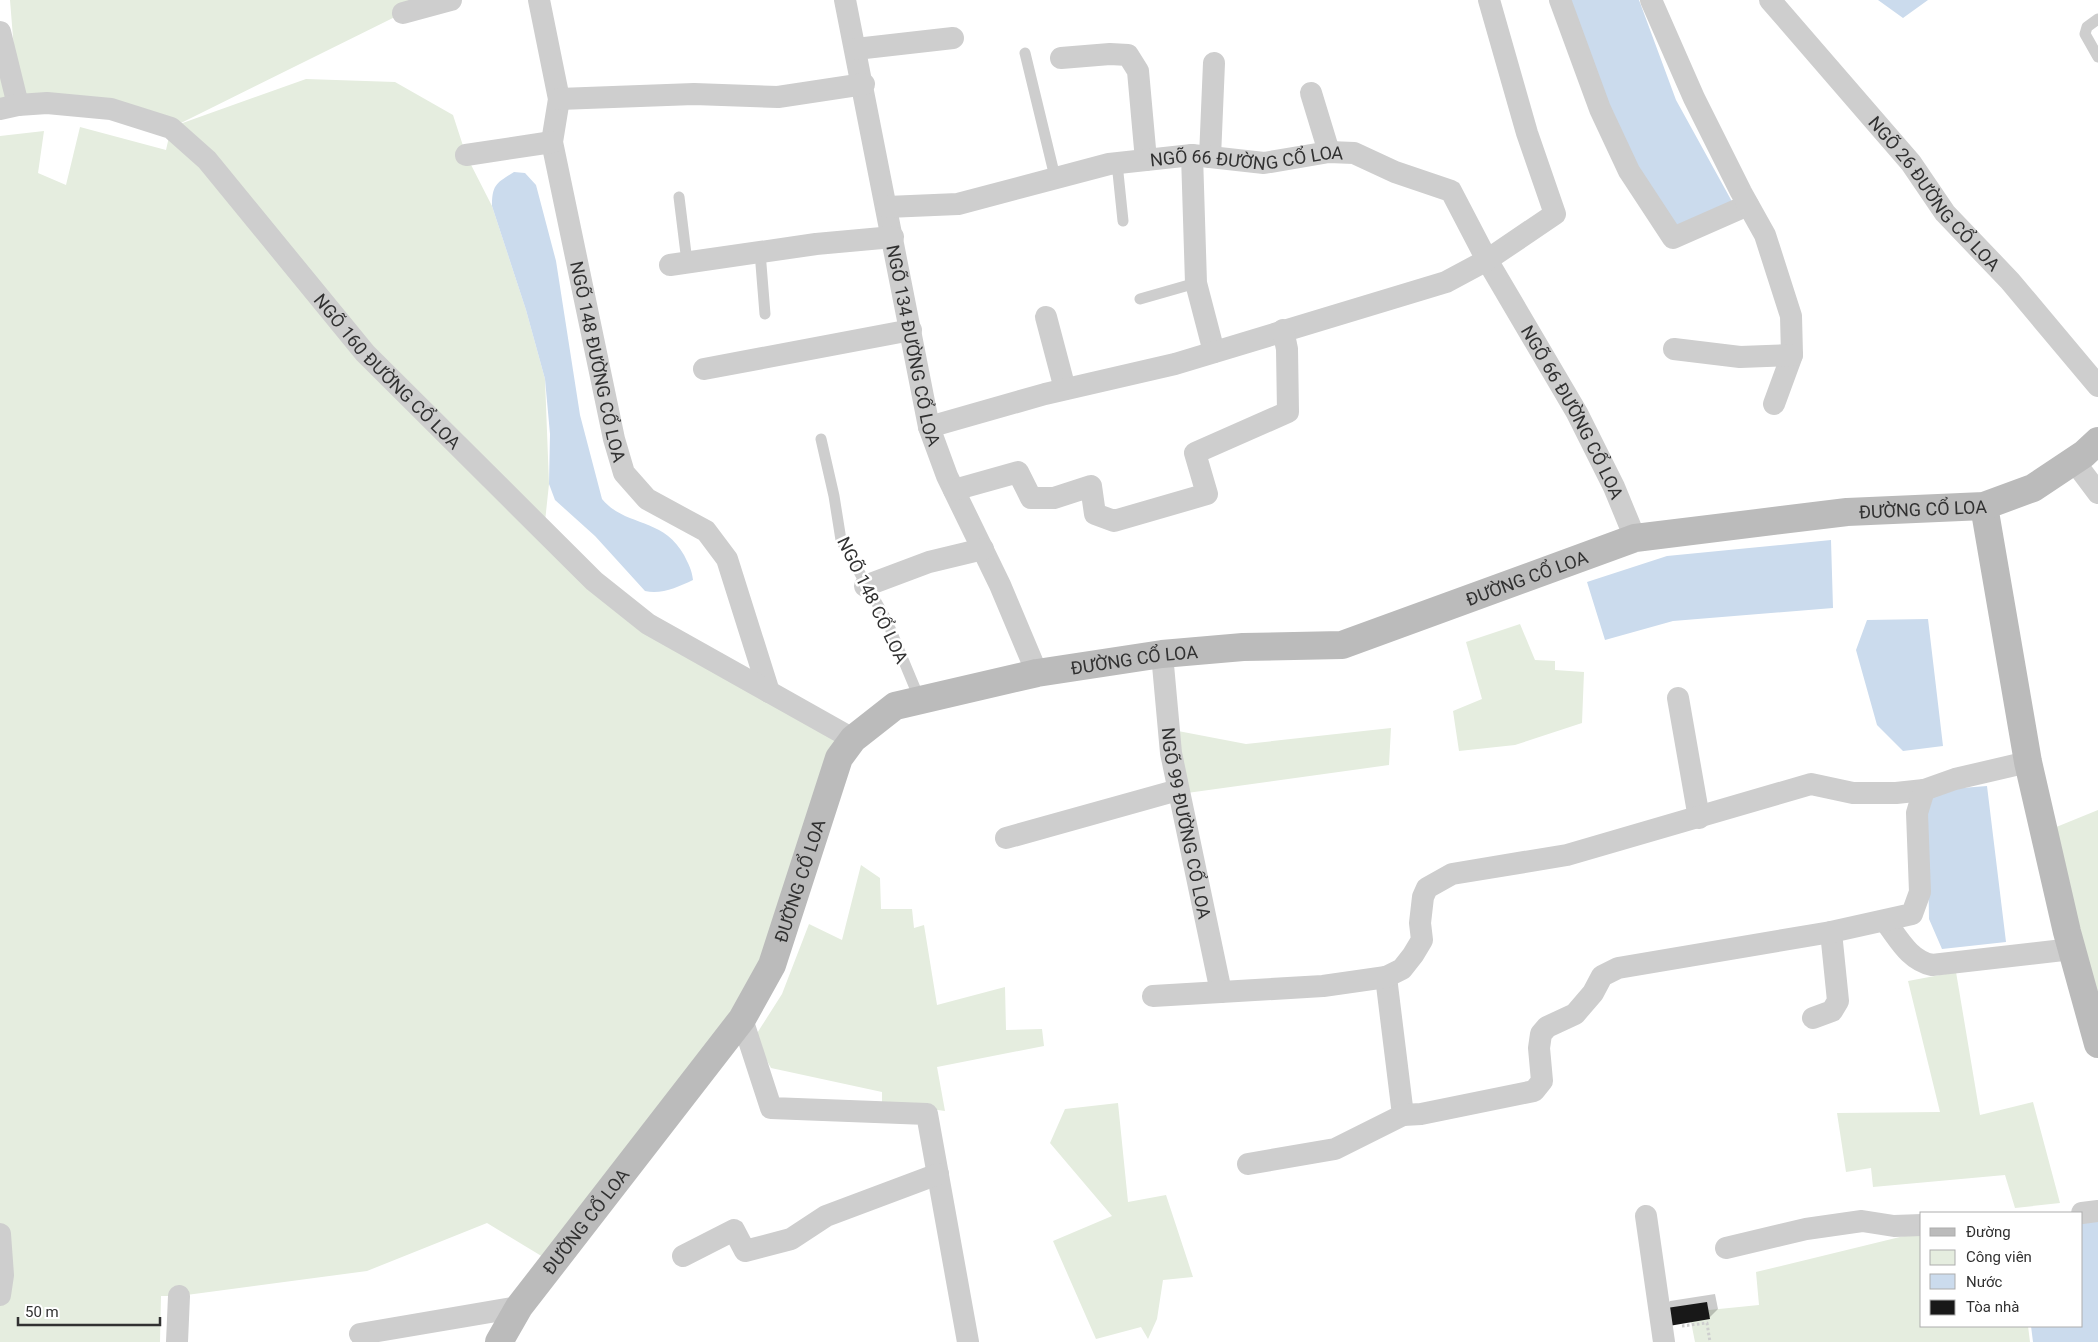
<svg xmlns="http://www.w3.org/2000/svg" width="2098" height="1342" viewBox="0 0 2098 1342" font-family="Roboto,sans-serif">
  <rect width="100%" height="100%" fill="#fff"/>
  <path fill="#e5eddf" d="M10 0H447L403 13 177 125 306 79 395 82 453 115 466 155 492 206 526 310 545 379 549 484 544 531 648 624 853 739 772 965 553 1263 487 1223 367 1271 179 1296H161L160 1342H0V136L44 131 38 173 66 185 80 127 166 150 171 128 111 109H0V32L18 100Z
    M1520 624 1535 660 1555 661V670L1584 672 1582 723 1515 745 1459 751 1453 711 1482 699 1466 642Z
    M1391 728 1389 765 1187 793 1178 731 1246 744Z
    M2098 810V1039L2044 832Z
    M861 865 880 878 881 909H912L914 928 924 925 937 1005 1005 987 1006 1030 1042 1029 1044 1046 937 1067 945 1111 882 1102V1092L771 1068 754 1038 782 994 809 924 842 940Z
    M1956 972 1980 1115 2033 1102 2060 1203 2015 1208 2005 1175 1873 1187 1871 1168 1846 1172 1837 1113 1940 1112 1908 981Z
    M1118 1103 1128 1202 1166 1195 1193 1277 1163 1280 1157 1319 1148 1339 1141 1327 1096 1339 1053 1241 1112 1216 1050 1143 1065 1109Z
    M1922 1234V1326H2028L2030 1342H1695L1689 1312 1759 1305 1756 1272 1904 1236Z"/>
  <path fill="#cbdbed" d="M1570 0H1639L1676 100 1735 207 1677 231 1628 155Z
    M1878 0H1928L1903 18Z
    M514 172 525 173 536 185 556 261 580 415 602 499C625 527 663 517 684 555 688 563 692 570 693 580 678 587 661 595 645 591L595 536 555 500 549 484 550 434 545 379 526 310 492 206C492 184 497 183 514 172Z
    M1831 540 1833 608 1673 621 1605 640 1587 582 1667 556Z
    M1928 619 1943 746 1903 751 1877 725 1856 650 1867 620Z
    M1987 786 2006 942 1942 949 1929 919 1927 802 1936 790Z
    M2098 1220V1342H2033L2031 1326H2082V1222Z"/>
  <path fill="#0003" d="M1715 1294 1718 1309 1710 1317 1662 1310 1670 1301Z"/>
  <path fill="#181818" d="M1707 1302 1710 1319 1663 1327 1660 1309Z"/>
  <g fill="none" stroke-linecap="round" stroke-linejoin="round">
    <path stroke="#cecece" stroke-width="3" stroke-dasharray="2.5 2.5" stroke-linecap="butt" d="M1682 1326 1707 1323 1710 1342"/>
    <path stroke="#cecece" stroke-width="11" d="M2098 19 2087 27 2085 34 2098 57
      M1025 53 1055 177
      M1117 163 1123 221
      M679 197 687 262
      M760 252 765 314
      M1140 299 1196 283
      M821 439 834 496 841 540 887 621 920 700"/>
    <g stroke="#cecece" stroke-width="22">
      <path id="s1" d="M539 0 559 99 552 142 614 439 624 473 647 499 706 531 727 559 769 692"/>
      <path id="s2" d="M845 0 929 427 947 476 1000 585 1037 673"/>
      <path d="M1560 0 1600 109 1629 171 1673 238 1748 205"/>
      <path d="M1651 0 1694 98 1741 192 1765 235 1791 316 1792 355 1774 404"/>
      <path id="s3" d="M1770 0 1911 163 1945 213 2010 281 2098 386"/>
      <path d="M403 13 451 0"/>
      <path d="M0 32 18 105"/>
      <path d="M856 49 953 38"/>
      <path d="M1061 58 1110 54 1128 55 1138 71 1146 160"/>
      <path d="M1311 93 1329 152"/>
      <path d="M559 99 694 94 778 97 864 84"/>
      <path id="s4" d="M0 109 18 105 47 103 111 109 171 128 207 160 365 353 594 581 648 624 853 739"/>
      <path d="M466 155 552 142"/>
      <path d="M1192 155 1196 283 1214 352"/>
      <path d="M1210 157 1214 63"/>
      <path id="s5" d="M887 207 958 204 1109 164 1192 155 1264 163 1329 152 1354 153 1395 172 1451 191 1487 260 1577 413 1614 487 1635 538"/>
      <path d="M670 265 816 244 893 237"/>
      <path d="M1046 317 1065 389"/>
      <path d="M1674 349 1740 357 1792 355"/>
      <path d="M704 369 911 330"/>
      <path d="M929 427 1045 394 1175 364 1446 282 1487 260 1555 214 1527 133 1489 0"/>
      <path d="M2074 461 2098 493"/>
      <path d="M954 490 1018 472 1031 498H1054L1091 486 1095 514 1114 521 1207 494 1195 453 1288 412 1287 349 1283 330"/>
      <path d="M865 586 929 562 983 549"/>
      <path id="s6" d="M1162 654 1171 753 1221 992"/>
      <path d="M1678 698 1699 818"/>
      <path d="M1006 838 1178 790"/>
      <path d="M1885 921C1899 939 1909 960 1932 965L2072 949"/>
      <path d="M1386 977 1403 1115"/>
      <path d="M1153 996 1323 986 1386 977 1402 969 1413 955 1422 940 1420 923 1423 897 1427 888 1452 874 1567 855 1811 784 1853 793H1896L1924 790"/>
      <path d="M1813 1018 1832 1011 1838 1001 1831 932"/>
      <path d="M742 1019 771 1108 927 1114 968 1342"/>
      <path d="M1248 1164 1335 1149 1403 1115 1421 1114 1534 1091 1542 1081 1539 1048 1541 1034 1547 1027 1575 1014 1593 993 1602 976 1618 968 1831 932 1912 914 1920 892 1917 813 1924 790 1955 779 2028 762"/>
      <path d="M2082 1213 2098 1211"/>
      <path d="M1646 1216 1664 1342"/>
      <path d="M0 1234 3 1275 0 1295"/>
      <path d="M1726 1248 1806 1229 1862 1221 1894 1226 1922 1225"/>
      <path d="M683 1256 734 1230 745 1251 791 1239 826 1216 938 1174"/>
      <path d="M360 1334 519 1307"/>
      <path d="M177 1342 179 1296"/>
    </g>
    <g stroke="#bbb" stroke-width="28">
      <path d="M1984 506 2028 762 2067 932 2098 1044"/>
      <path id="s7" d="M499 1342 519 1307 742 1019 772 965 839 758 853 739 895 706 1037 673 1162 654 1243 647 1342 645 1635 538 1847 512 1984 506 2033 488 2084 454 2098 441"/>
    </g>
  </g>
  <g text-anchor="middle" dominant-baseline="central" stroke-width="5" stroke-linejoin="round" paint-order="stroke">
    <g font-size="18" fill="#313131" stroke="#fff">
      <text stroke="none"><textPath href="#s5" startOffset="366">NGÕ 66 ĐƯỜNG CỔ LOA</textPath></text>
      <text stroke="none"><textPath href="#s3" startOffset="254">NGÕ 26 ĐƯỜNG CỔ LOA</textPath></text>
      <text stroke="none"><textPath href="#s2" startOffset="352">NGÕ 134 ĐƯỜNG CỔ LOA</textPath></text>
      <text stroke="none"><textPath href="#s1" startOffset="369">NGÕ 148 ĐƯỜNG CỔ LOA</textPath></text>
      <text stroke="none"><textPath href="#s4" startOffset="501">NGÕ 160 ĐƯỜNG CỔ LOA</textPath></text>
      <text stroke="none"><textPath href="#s5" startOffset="831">NGÕ 66 ĐƯỜNG CỔ LOA</textPath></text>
      <text stroke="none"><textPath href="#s7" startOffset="1815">ĐƯỜNG CỔ LOA</textPath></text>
      <text stroke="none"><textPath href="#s7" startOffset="1410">ĐƯỜNG CỔ LOA</textPath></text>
      <text transform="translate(873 600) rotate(64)">NGÕ 148 CỔ LOA</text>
      <text stroke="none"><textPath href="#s7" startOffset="1005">ĐƯỜNG CỔ LOA</textPath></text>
      <text stroke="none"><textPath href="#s6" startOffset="171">NGÕ 99 ĐƯỜNG CỔ LOA</textPath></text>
      <text stroke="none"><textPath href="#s7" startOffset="555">ĐƯỜNG CỔ LOA</textPath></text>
      <text stroke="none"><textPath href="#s7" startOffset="149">ĐƯỜNG CỔ LOA</textPath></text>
    </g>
  </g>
  <rect x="1920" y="1212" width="162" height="115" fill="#ffffff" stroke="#adadad"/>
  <rect x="1930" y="1228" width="25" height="8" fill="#bbbbbb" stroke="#adadad"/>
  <text x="1966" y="1237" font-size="15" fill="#313131">Đường</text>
  <rect x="1930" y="1250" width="25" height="15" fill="#e5eddf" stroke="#adadad"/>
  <text x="1966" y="1262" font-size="15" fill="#313131">Công viên</text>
  <rect x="1930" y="1274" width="25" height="15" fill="#cbdbed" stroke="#adadad"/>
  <text x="1966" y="1287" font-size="15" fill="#313131">Nước</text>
  <rect x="1930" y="1300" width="25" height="15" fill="#181818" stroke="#adadad"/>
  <text x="1966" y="1312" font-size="15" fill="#313131">Tòa nhà</text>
  <path d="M18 1317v8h142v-8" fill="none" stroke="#313131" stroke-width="2.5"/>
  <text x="25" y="1317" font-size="15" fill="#313131" stroke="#ffffff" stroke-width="4" paint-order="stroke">50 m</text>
</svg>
